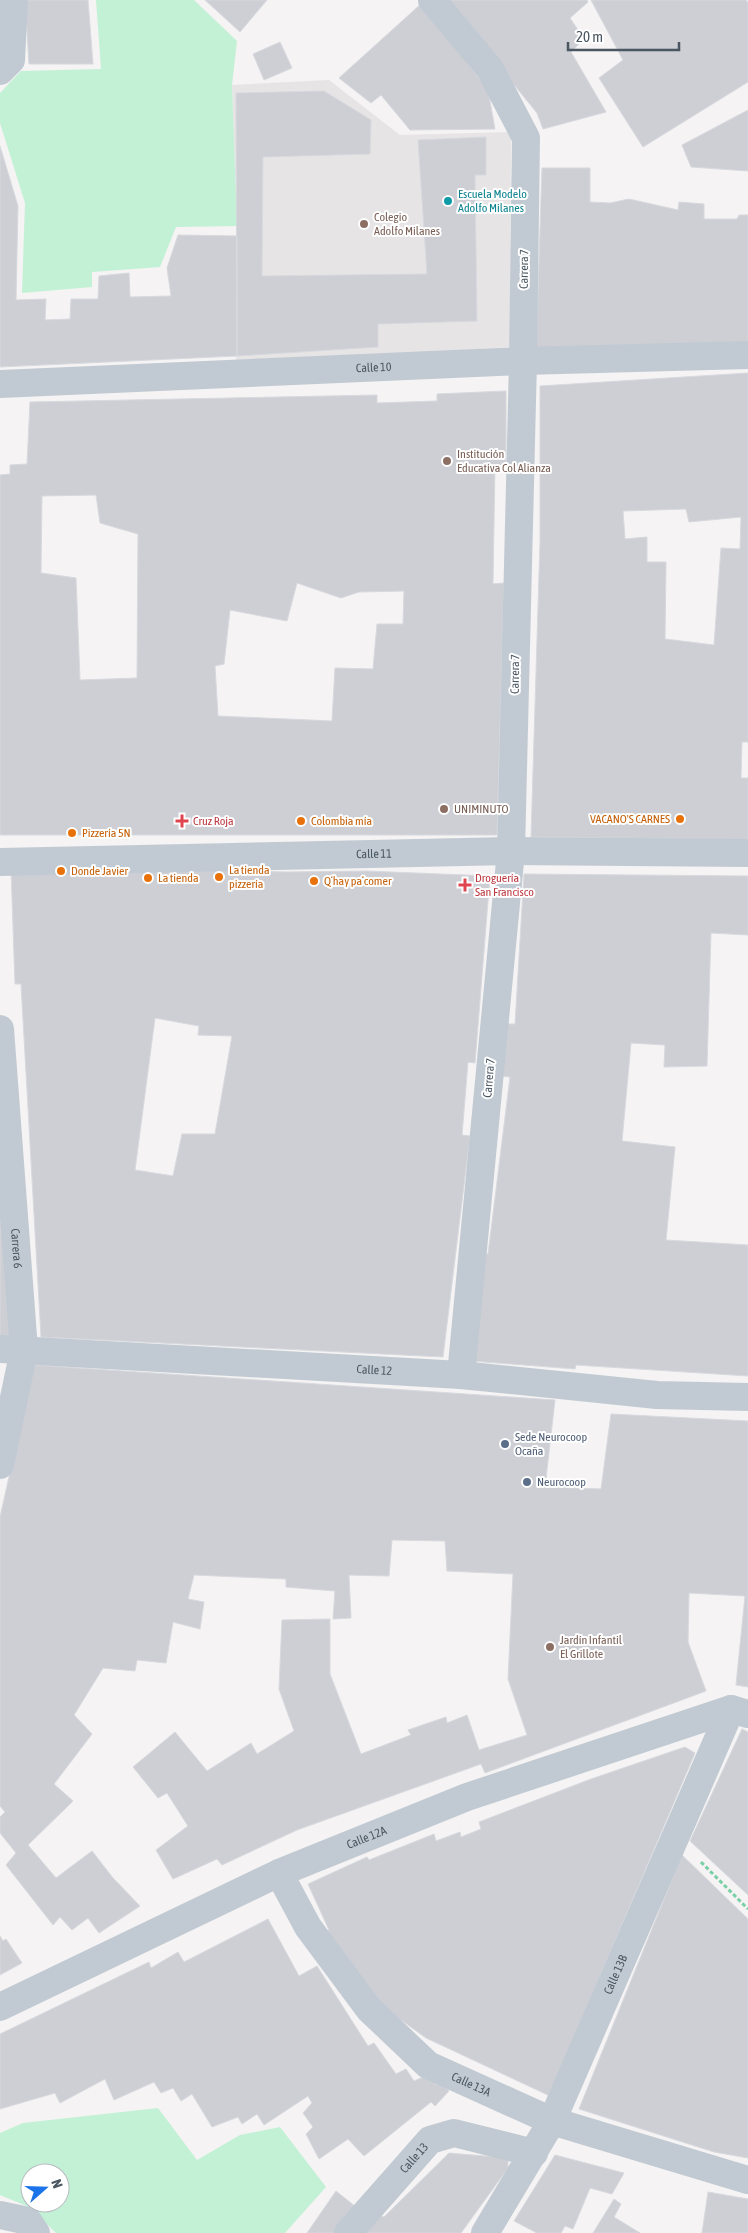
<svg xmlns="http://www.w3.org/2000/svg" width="748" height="2233" viewBox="0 0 748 2233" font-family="'Asap Condensed',sans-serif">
  <rect width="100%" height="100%" fill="#f5f3f3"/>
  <path fill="#e6e4e5" d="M329 80 400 135 511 132 510 347 236 364 237 226 232 85Z"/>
  <path fill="#c3f1d5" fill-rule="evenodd" d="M96 0H194L237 41 232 85 237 226 176 227 160 267 92 272V287L22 293 25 203 0 123V93L21 71 101 69Z
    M158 2108 197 2160 240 2135 280 2127 326 2187 285 2233H56L29 2207 0 2195V2133L23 2123ZM30 2173H60V2203H30Z"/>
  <path fill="#cdcfd5" stroke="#d7d9de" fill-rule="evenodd" d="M25 0H88L93 64H29Z
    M205 0H267L240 32Z
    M445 0H587L588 2 570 18 584 39 571 52 606 112 543 129 537 113Z
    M591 0H746L748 3V82L643 147 599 78 623 60Z
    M422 3 488 90 495 129 410 130 381 95 371 103 339 78Z
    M280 42 292 68 264 80 253 54Z
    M324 91 371 120 370 154 263 157 262 276 427 274 418 140 486 137V175H475L477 321 378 324V347L237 356 236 93Z
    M748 110V171L691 167 682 145Z
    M0 146 18 206 16 300 46 299 45 320 70 319 71 299H98L99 276 129 273 130 297 171 296 167 268 178 235 237 236V356L0 367Z
    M542 168H590V202L610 203 629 199 678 210 679 202 704 204V219H737L739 215H748V345L536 353Z
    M748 373V742H742L741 778H748V840L531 837 540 541V386ZM686 509 689 522 741 517 740 549 721 548 714 645 665 639 666 562H647V537L625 539 623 511Z
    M506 391V465L495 466 493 584 504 583 497 835H0V475L10 474V465L27 464 30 402 377 395V403L437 401V394ZM96 495 100 523 138 534 137 678 80 680 76 578 41 573 42 496ZM297 583 341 598 359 592 404 591 403 624H377L373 669 335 668 332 721 218 716 215 666 224 664 230 610 287 621Z
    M80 867 288 872 366 871 490 876 475 1063 468 1062 462 1135 470 1136 443 1357 41 1337 21 984H15L11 868ZM155 1018 199 1026 198 1035 232 1036 215 1134H182L173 1176 135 1170Z
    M524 874 748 876V935L711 933 707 1066 664 1067 665 1045 631 1043 622 1141 675 1147 666 1240 748 1245V1376L576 1365 575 1369 472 1361 482 1255 488 1254 510 1077 501 1076 506 1024H515Z
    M0 1052 15 1341H0Z
    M34 1365 555 1400 545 1487 601 1489 611 1414 748 1421V1687L736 1685 745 1596 689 1593 688 1642 706 1691 485 1773 481 1764 297 1830 222 1865 217 1859 173 1879 156 1850 188 1826 167 1793 158 1798 133 1767 175 1732 207 1771 251 1743 257 1754 294 1731 279 1689 282 1620 330 1619V1674L361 1754 411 1735 408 1730 446 1717 447 1723 467 1715 479 1750 527 1735 508 1679 513 1574 447 1571 445 1541 392 1540 389 1576 349 1575 351 1618 333 1619 335 1591 286 1587V1579L194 1575 188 1599 204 1602 200 1629 173 1622 166 1663 137 1660 135 1671 103 1668 74 1715 92 1734 54 1784 73 1801 28 1845 56 1878 92 1851 113 1878 140 1906 99 1933 88 1918 72 1930 60 1917 53 1925 6 1865 16 1853 0 1833V1817L5 1812 0 1806V1517Z
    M742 1729 748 1732V1895L690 1841Z
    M685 1747 695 1753 584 2014 552 2097 426 2038 383 2007 322 1934 329 1930 308 1884 367 1857 369 1860 434 1834 436 1841 460 1832 461 1837 481 1829 479 1822 591 1779Z
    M682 1855 748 1919V2158L714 2152 579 2109Z
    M268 1919 299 1976 317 1966 368 2046 374 2043 396 2074 406 2069 414 2081 428 2075 436 2085 440 2080 449 2091 435 2106 431 2102 364 2156 348 2139 319 2159 306 2134 313 2127 303 2113 312 2103 308 2096 264 2125 257 2114 242 2124 238 2117 212 2127 192 2094 181 2101 173 2088 161 2093 154 2082 114 2100 105 2079 60 2103 55 2093 0 2109V2034L149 1962 151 1968 178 1952 184 1962Z
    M0 1936 3 1941 6 1939 22 1963 0 1975Z
    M449 2153 508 2158V2168L461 2233H366L380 2215 384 2217Z
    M555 2155 624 2173 612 2194 590 2188 573 2229 565 2226 561 2233H537L514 2221Z
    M336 2191 356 2207 336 2233H307Z
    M708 2192 748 2199V2233H702Z
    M614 2199 621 2204 614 2217 640 2233H593Z"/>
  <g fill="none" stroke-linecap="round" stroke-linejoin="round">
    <path stroke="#7ad0a6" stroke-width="3" stroke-dasharray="4 2.5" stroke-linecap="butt" d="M701 1862 748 1909"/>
    <g stroke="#c1cad2" stroke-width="28">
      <path d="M432 0 490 69 526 138 523 361 511 851 461 1375"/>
      <path d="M0 71 11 60 14 0"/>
      <path id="s1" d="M0 384 523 361 748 355"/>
      <path id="s2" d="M0 862 511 851 748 853"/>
      <path id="s3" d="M0 1029 24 1350 0 1465"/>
      <path id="s4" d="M0 1349 461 1375 657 1395 748 1397"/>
      <path id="s5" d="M279 1873 308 1927 369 2009 428 2065 552 2121 748 2180"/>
      <path id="s6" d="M0 2007 279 1873 467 1797 731 1709 748 1714"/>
      <path d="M0 2215 28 2221 36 2233"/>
      <path id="s7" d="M348 2233 430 2140 454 2133 534 2153"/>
      <path id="s8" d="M485 2233 552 2121 731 1709"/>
    </g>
  </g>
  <circle fill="#0f9aa8" stroke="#fff" stroke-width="2" cx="448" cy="201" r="5"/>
  <g fill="#8d6e63" stroke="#fff" stroke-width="2">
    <circle cx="364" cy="224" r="5"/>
    <circle cx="447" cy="461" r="5"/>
    <circle cx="444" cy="809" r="5"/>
    <circle cx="550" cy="1647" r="5"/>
  </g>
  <g fill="#e8710a" stroke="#fff" stroke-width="2">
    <circle cx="680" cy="819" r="5"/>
    <circle cx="301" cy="821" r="5"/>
    <circle cx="72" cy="833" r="5"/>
    <circle cx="61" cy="871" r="5"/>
    <circle cx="219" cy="877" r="5"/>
    <circle cx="148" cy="878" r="5"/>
    <circle cx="314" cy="881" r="5"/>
  </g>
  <g fill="#e0444e" stroke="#fff" stroke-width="2">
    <path d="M179.5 813.5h5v5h5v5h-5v5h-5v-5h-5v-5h5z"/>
    <path d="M462.5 877.5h5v5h5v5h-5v5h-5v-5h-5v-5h5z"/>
  </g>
  <g fill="#5c6f8a" stroke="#fff" stroke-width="2">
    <circle cx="505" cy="1444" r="5"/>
    <circle cx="527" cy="1482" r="5"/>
  </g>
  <g text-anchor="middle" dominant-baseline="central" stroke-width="4" stroke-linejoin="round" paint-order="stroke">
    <g font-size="12" fill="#0d838f" stroke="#fff" text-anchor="start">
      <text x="458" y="194">Escuela Modelo<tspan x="458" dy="14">Adolfo Milanes</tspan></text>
    </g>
    <g font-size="12" fill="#785e54" stroke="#fff" text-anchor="start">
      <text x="374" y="217">Colegio<tspan x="374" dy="14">Adolfo Milanes</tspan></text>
      <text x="457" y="454">Institución<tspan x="457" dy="14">Educativa Col Alianza</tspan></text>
      <text x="454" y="809">UNIMINUTO</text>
      <text x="560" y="1640">Jardín Infantil<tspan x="560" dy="14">El Grillote</tspan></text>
    </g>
    <g font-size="12" fill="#4a5661" stroke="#fff">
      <text transform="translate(524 269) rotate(-89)">Carrera 7</text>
      <text stroke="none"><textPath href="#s1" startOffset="374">Calle 10</textPath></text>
      <text transform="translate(515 674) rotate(-89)">Carrera 7</text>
      <text stroke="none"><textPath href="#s2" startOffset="374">Calle 11</textPath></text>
      <text transform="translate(489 1078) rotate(-85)">Carrera 7</text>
      <text stroke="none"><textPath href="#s3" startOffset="220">Carrera 6</textPath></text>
      <text stroke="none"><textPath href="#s4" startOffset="375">Calle 12</textPath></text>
      <text stroke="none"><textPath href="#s6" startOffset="404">Calle 12A</textPath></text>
      <text stroke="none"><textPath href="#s8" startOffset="290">Calle 13B</textPath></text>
      <text stroke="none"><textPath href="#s5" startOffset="292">Calle 13A</textPath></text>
      <text stroke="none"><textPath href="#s7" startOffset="100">Calle 13</textPath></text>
    </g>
    <g font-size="12" fill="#c56008" stroke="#fff" text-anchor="start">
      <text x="670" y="819" text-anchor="end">VACANO'S CARNES</text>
      <text x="311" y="821">Colombia mía</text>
      <text x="82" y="833">Pizzería 5N</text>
      <text x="229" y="870">La tienda<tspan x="229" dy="14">pizzería</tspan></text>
      <text x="71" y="871">Donde Javier</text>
      <text x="158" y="878">La tienda</text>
      <text x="324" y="881">Q´hay pa´comer</text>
    </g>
    <g font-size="12" fill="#be3a42" stroke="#fff" text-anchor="start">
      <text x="193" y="821">Cruz Roja</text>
      <text x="475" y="878">Droguería<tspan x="475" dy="14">San Francisco</tspan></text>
    </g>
    <g font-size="12" fill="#4e5e75" stroke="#fff" text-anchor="start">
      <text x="515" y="1437">Sede Neurocoop<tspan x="515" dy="14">Ocaña</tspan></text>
      <text x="537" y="1482">Neurocoop</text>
    </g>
  </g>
  <g transform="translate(45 2188) rotate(70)"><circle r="24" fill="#ffffff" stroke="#b7bbc0"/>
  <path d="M0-4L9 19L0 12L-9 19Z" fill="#1a73e8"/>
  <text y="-8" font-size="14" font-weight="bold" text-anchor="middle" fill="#4a5661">N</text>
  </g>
  <path d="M568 42v8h111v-8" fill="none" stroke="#4a5661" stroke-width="2.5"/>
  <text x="576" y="42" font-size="15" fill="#4a5661" stroke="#ffffff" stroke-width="4" paint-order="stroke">20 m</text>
</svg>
